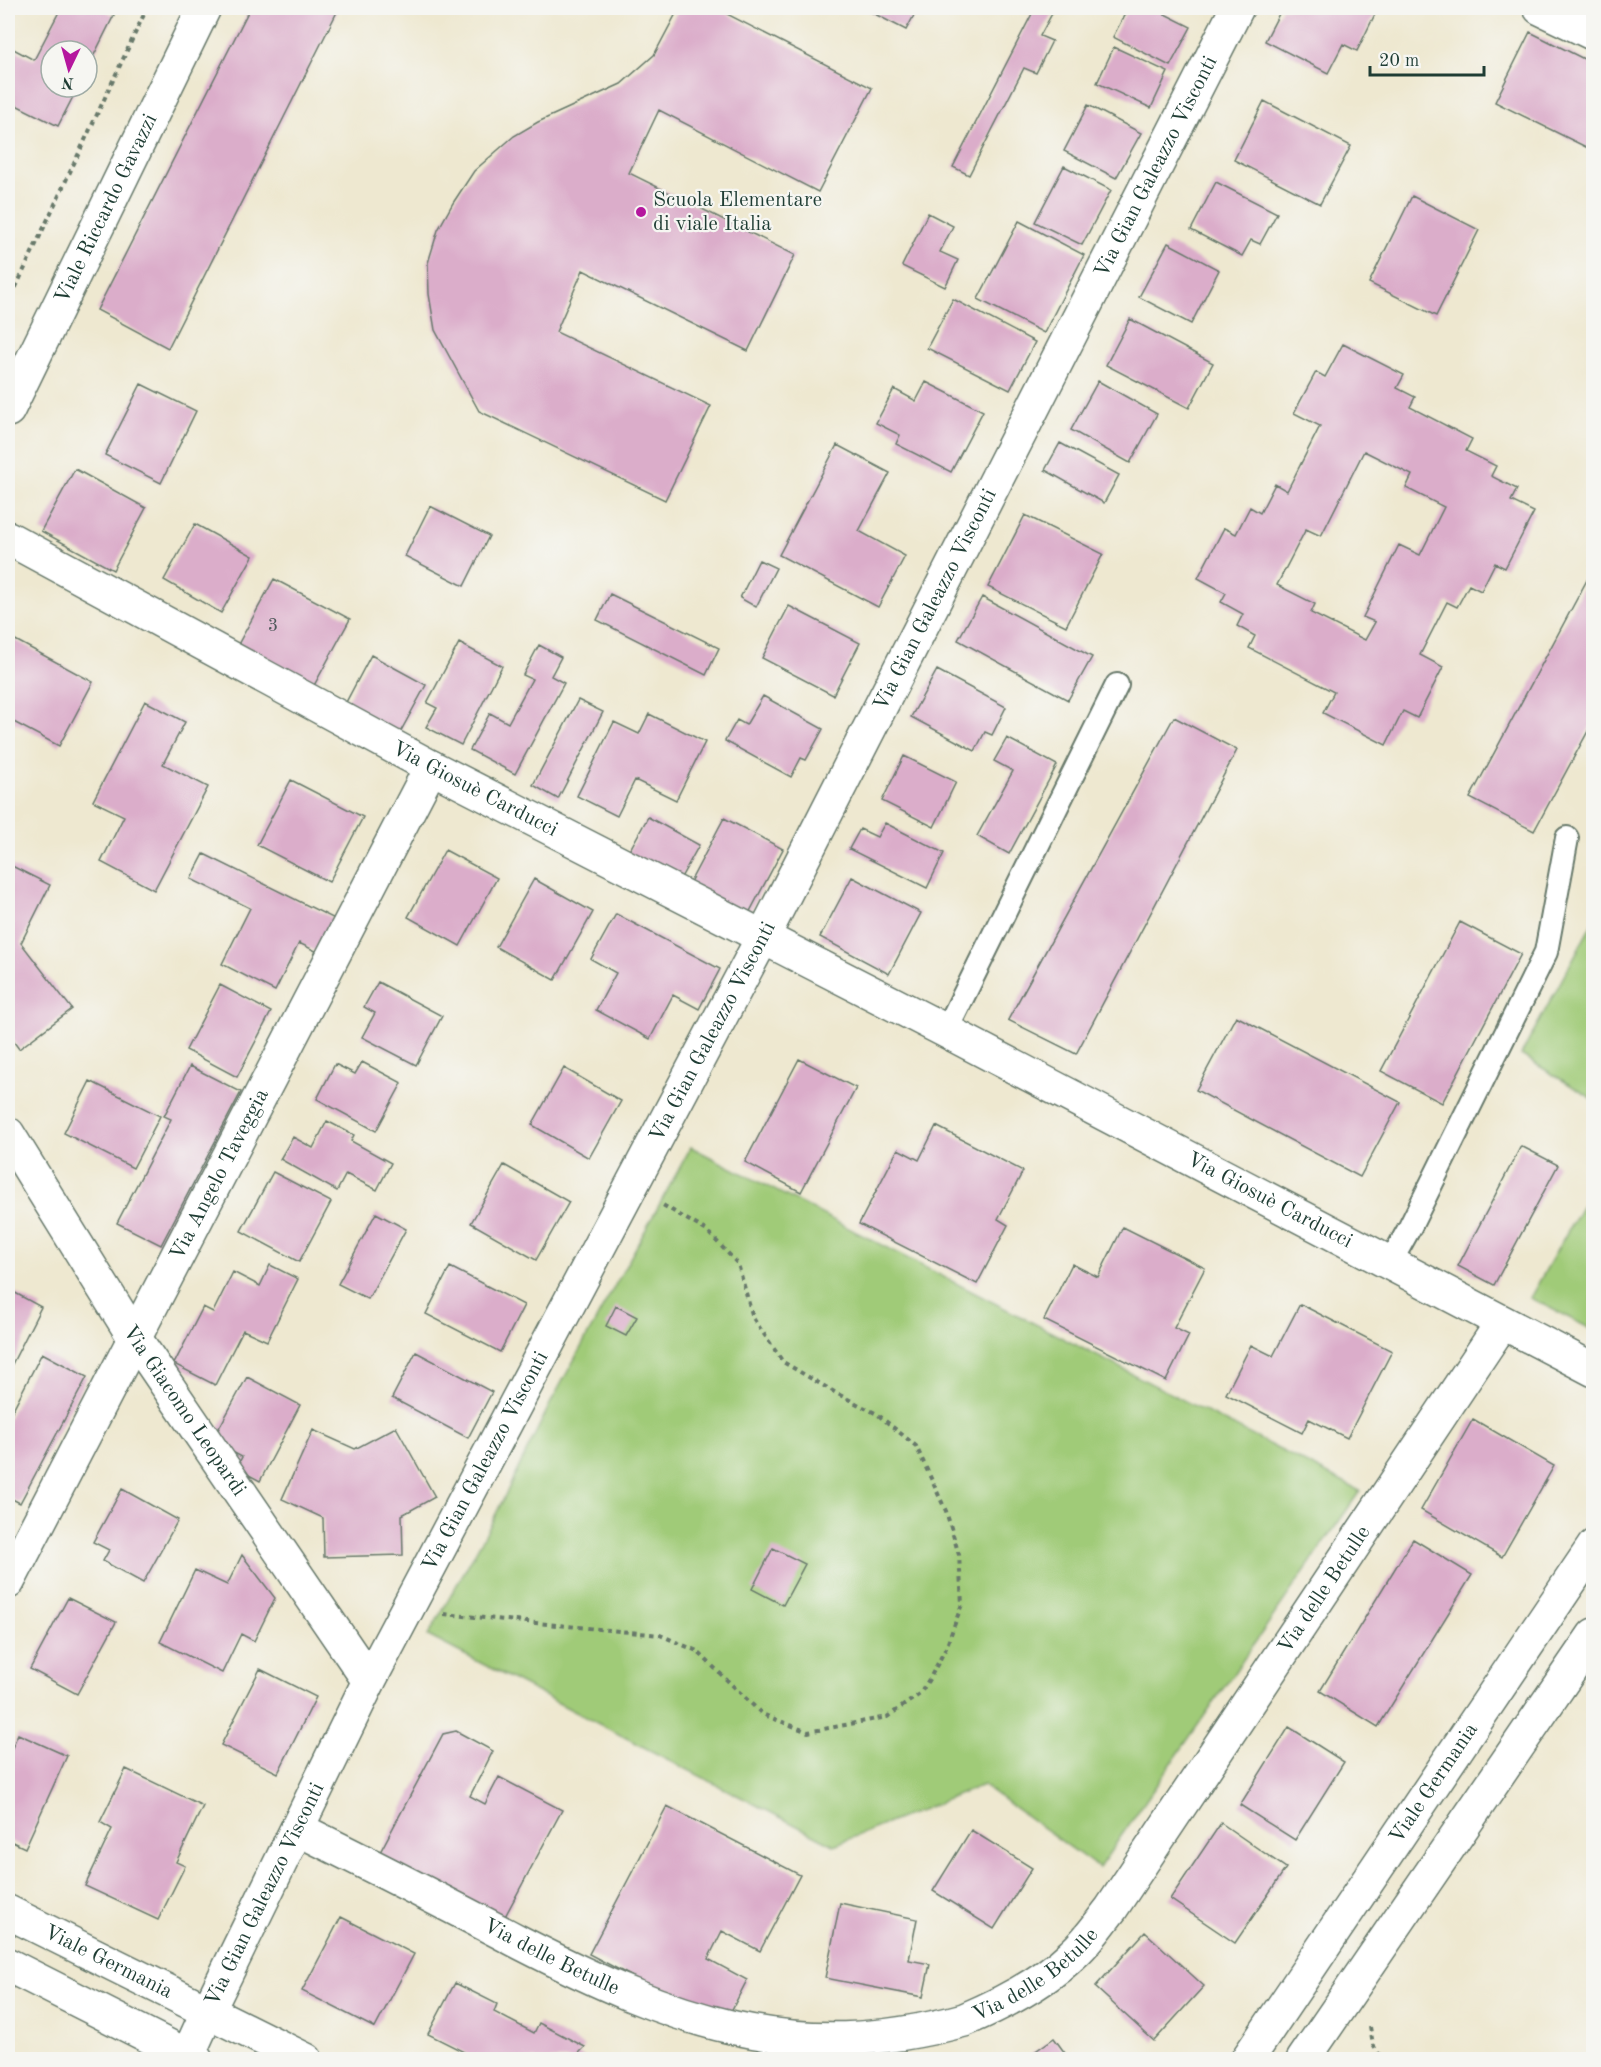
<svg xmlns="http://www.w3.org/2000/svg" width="1601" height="2067" viewBox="0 0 1601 2067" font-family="'Old Standard TT',serif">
  <rect width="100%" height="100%" fill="#f6f6f2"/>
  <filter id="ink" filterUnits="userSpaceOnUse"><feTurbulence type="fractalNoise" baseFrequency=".0167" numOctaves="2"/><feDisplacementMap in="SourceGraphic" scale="12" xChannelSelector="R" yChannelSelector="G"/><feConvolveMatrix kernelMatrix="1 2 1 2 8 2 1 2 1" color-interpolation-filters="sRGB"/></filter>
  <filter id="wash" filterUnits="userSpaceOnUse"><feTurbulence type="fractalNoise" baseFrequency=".008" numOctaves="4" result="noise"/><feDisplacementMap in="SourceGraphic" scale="24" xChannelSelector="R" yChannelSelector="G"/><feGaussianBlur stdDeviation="1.35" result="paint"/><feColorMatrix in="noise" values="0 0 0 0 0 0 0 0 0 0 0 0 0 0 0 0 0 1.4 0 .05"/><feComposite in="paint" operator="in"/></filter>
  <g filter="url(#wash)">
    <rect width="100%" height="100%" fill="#eee8d0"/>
    <path fill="#a0cb78" stroke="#608456" stroke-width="1.5" d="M1593 922V1099L1521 1055Z
      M691 1147 1360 1491 1099 1868 983 1785 834 1845 428 1636 491 1524 551 1402Z
      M1593 1186V1330L1530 1298Z"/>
    <g id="blocks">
      <path fill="#dbadca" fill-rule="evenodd" d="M61 8H99L114 15 87 69V51H51V87H78L58 126 8 101V46L34 60Z
        M250 8H333L338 10 168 348 97 310Z
        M679 8H720L719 10 872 88 818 192 659 110 629 173 795 255 748 351 583 270 556 332 711 406 665 500 479 411 435 330 429 294 428 263 438 230 453 203 474 171 514 136 538 122 621 84 654 55Z
        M863 8H918L906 30Z
        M1035 8H1055L1040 36 1052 41 1036 73 1024 68 969 175 953 167Z
        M1128 8H1153L1191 27 1170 66 1113 37Z
        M1282 8H1378L1357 51 1343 44 1328 73 1265 41Z
        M1530 32 1594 64V151L1495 102Z
        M1114 47 1168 72 1151 108 1097 83Z
        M1264 101 1351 146 1320 204 1234 160Z
        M1088 105 1141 133 1116 178 1064 151Z
        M1064 166 1111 190 1082 245 1035 222Z
        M1216 182 1277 213 1260 244 1251 240 1242 256 1191 230Z
        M1412 196 1479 230 1436 316 1369 283Z
        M928 213 953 226 940 252 958 260 945 287 902 266Z
        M1019 221 1084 255 1044 333 978 299Z
        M1168 243 1219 270 1191 324 1139 297Z
        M953 299 1035 342 1010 390 927 348Z
        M1130 319 1213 363 1189 408 1106 365Z
        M1343 344 1404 375 1397 388 1415 397 1410 407 1472 439 1466 451 1496 466 1491 476 1517 489 1511 501 1534 512 1505 568 1495 563 1481 591 1469 585 1457 607 1447 602 1420 655 1443 667 1417 718 1403 711 1386 745 1323 713 1334 692 1249 648 1255 636 1237 626 1243 614 1221 602 1226 593 1198 578 1224 528 1236 534 1250 507 1260 513 1275 484 1287 491 1320 426 1294 413 1316 372 1325 377ZM1364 451 1412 475 1406 488 1444 507 1420 555 1399 545 1363 617 1375 622 1365 640 1311 613 1315 604 1277 585 1306 529 1321 536Z
        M1098 381 1157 414 1130 463 1071 430Z
        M926 382 983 411 951 472 896 444 900 435 876 423 894 389 916 401Z
        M141 384 196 411 161 483 105 455Z
        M1060 443 1119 475 1104 503 1045 470Z
        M837 445 890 473 859 531 905 556 878 607 779 555Z
        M75 469 146 508 113 570 41 531Z
        M430 506 489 536 464 586 405 556Z
        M1025 515 1103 554 1066 626 988 587Z
        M195 524 253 556 221 613 164 580Z
        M759 560 776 568 756 607 740 598Z
        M1594 567V720L1534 831 1470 798Z
        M274 579 350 619 311 691 235 650Z
        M610 594 719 648 706 675 597 620Z
        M982 597 1092 657 1068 700 958 640Z
        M789 606 860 643 833 695 762 658Z
        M8 636 93 682 59 746 8 719Z
        M459 643 502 666 461 745 426 727 437 708 427 703Z
        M539 645 561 657 551 676 564 683 515 774 470 750 490 713 508 723 532 679 523 675Z
        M371 655 426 685 397 738 343 708Z
        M937 670 1006 707 992 735 985 732 975 751 911 717Z
        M763 696 823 729 806 760 801 758 791 777 725 741 737 720 746 725Z
        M578 700 603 712 558 799 533 785Z
        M145 701 185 722 163 764 208 787 154 890 101 862 124 816 93 801Z
        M649 714 705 742 676 800 635 780 617 816 577 796 614 722 639 734Z
        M1174 717 1237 750 1076 1054 1008 1020Z
        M1007 738 1057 765 1009 854 977 836 1013 771 994 761Z
        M904 756 956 782 934 827 882 801Z
        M291 780 363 817 329 882 257 845Z
        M648 817 699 845 678 883 627 855Z
        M724 818 783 849 747 917 688 886Z
        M885 823 944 853 927 888 849 849 860 829 877 837Z
        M445 850 497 878 460 946 408 917Z
        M204 854 341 922 324 955 299 943 275 991 222 964 250 908 191 879Z
        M8 864 50 885 21 943 72 1009 19 1049 8 1034Z
        M852 877 921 913 889 974 820 937Z
        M534 879 593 912 555 980 496 947Z
        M616 914 720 969 699 1009 673 995 650 1039 596 1010 616 973 591 959Z
        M1460 922 1521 954 1442 1103 1381 1071Z
        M378 982 442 1016 416 1065 362 1037 375 1013 364 1007Z
        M220 985 271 1012 237 1077 186 1050Z
        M1236 1016 1400 1102 1360 1177 1196 1090Z
        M799 1059 856 1088 801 1192 745 1162Z
        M362 1062 402 1083 376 1131 317 1099 335 1064 355 1074Z
        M190 1066 241 1092 161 1245 117 1223 171 1119 164 1116Z
        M564 1068 621 1101 589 1158 532 1125Z
        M90 1081 160 1116 133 1168 64 1133Z
        M327 1121 354 1135 351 1141 391 1163 377 1190 346 1174 337 1191 280 1159 293 1137 313 1148Z
        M936 1126 1023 1171 998 1219 1008 1225 977 1284 859 1224 898 1149 919 1160Z
        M1521 1146 1558 1165 1494 1285 1458 1266Z
        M504 1165 569 1202 536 1260 471 1223Z
        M273 1172 331 1202 299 1262 241 1231Z
        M376 1213 406 1229 368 1299 338 1284Z
        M1123 1227 1205 1268 1174 1328 1189 1335 1166 1381 1044 1320 1072 1264 1098 1277Z
        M270 1265 298 1279 267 1341 243 1330 215 1385 174 1364 203 1307 213 1312 233 1272 260 1286Z
        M450 1267 524 1305 500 1352 426 1314Z
        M8 1289 41 1307 8 1372Z
        M1300 1304 1392 1351 1347 1438 1309 1419 1302 1433 1226 1394 1251 1345 1273 1356Z
        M616 1306 637 1317 626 1336 606 1326Z
        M416 1352 492 1392 468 1438 392 1398Z
        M42 1353 87 1377 20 1503 8 1497V1419Z
        M247 1377 300 1405 260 1481 236 1468 242 1457 212 1441Z
        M1473 1419 1554 1466 1502 1557 1421 1510Z
        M396 1427 435 1497 402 1515 403 1555 324 1557 323 1518 282 1499 313 1430 355 1449Z
        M122 1489 178 1520 143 1583 103 1561 109 1550 93 1542Z
        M1413 1539 1472 1575 1378 1727 1320 1691Z
        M773 1548 805 1564 783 1605 752 1589Z
        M242 1555 275 1598 254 1641 241 1634 222 1673 160 1642 195 1570 227 1585Z
        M68 1598 116 1622 77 1694 30 1669Z
        M260 1669 316 1697 278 1773 221 1745Z
        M1289 1727 1344 1762 1295 1840 1240 1805Z
        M456 1731 493 1751 470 1796 485 1804 499 1777 562 1810 502 1922 378 1856 443 1734Z
        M18 1734 67 1756 25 1848 8 1840V1757Z
        M126 1769 203 1806 176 1862 185 1866 158 1920 85 1886 112 1829 100 1822Z
        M667 1806 800 1875 760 1951 722 1931 708 1959 747 1980 724 2025 589 1954Z
        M1221 1823 1286 1868 1235 1943 1170 1899Z
        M971 1830 1032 1868 994 1929 933 1891Z
        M840 1903 917 1919 909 1960 930 1964 923 1997 825 1978Z
        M341 1917 414 1954 375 2028 302 1991Z
        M1145 1932 1204 1986 1154 2041 1095 1987Z
        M455 1983 497 2004 494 2012 534 2033 539 2023 585 2047 578 2054 588 2060H465L468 2054 428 2034Z
        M1054 2038 1070 2060H1023Z"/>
    </g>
  </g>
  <g filter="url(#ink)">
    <use href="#blocks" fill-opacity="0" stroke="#67796b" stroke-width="1.5"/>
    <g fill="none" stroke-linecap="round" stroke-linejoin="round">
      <defs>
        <path id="lane" d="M946 1031 1117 685
          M1390 1263 1410 1227 1546 952 1567 838"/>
        <g id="street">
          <path d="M1540 8 1594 34"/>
          <path id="s1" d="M8 410 204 8"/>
          <path id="s2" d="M8 538 431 767 946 1031 1594 1370"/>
          <path id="s3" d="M8 1134 134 1337 369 1681"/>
          <path id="s4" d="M8 1582 431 767"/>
          <path id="s5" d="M298 1829C373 1866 447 1904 521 1943 671 2020 794 2067 964 2020 1002 2004 1043 1983 1073 1954 1088 1941 1099 1924 1111 1909L1502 1323"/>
          <path id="s6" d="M8 1912 306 2060"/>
          <path d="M8 1965 196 2060"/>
          <path id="s7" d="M188 2055 208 2011 369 1681 763 937 1237 8"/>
          <path id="s8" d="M1247 2060 1594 1546"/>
          <path d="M1303 2060 1594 1635"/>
        </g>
      </defs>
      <use href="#lane" stroke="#67796b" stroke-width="26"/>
      <use href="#street" stroke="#67796b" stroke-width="36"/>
      <path stroke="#67796b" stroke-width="4" stroke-dasharray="4.5 4.5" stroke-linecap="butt" d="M8 304 147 8
        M444 1614 660 1635 697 1651 762 1714 808 1732 887 1717 920 1694 931 1676 946 1648 962 1604 959 1555 946 1511 916 1446 877 1414 836 1393 783 1362 753 1318 738 1264 707 1231 661 1204
        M1370 2027 1373 2045 1383 2060"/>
      <use href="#lane" stroke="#fff" stroke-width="22"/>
      <use href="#street" stroke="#fff" stroke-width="33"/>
    </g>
  </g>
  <circle fill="#b5179e" stroke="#f6f6f2" stroke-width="2" cx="641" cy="212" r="6"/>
  <g text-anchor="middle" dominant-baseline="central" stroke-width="4.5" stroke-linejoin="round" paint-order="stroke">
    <g font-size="18" fill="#4e595a">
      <text x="273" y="626">3</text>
    </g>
    <g font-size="21" fill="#1f3d34" stroke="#f6f6f2">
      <text stroke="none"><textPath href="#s7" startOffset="2122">Via Gian Galeazzo Visconti</textPath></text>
      <text stroke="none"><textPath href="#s1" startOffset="224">Viale Riccardo Gavazzi</textPath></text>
      <text stroke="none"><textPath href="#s7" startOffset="1636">Via Gian Galeazzo Visconti</textPath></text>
      <text stroke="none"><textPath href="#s2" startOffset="530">Via Giosuè Carducci</textPath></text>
      <text stroke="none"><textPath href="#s7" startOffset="1150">Via Gian Galeazzo Visconti</textPath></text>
      <text stroke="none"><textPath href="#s4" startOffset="459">Via Angelo Taveggia</textPath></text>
      <text stroke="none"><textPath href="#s2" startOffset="1425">Via Giosuè Carducci</textPath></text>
      <text stroke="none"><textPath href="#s3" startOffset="328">Via Giacomo Leopardi</textPath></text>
      <text stroke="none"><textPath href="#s7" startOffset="664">Via Gian Galeazzo Visconti</textPath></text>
      <text stroke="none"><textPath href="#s5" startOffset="1284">Via delle Betulle</textPath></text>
      <text stroke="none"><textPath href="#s8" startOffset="334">Viale Germania</textPath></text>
      <text stroke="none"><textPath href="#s7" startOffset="178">Via Gian Galeazzo Visconti</textPath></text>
      <text stroke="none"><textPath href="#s5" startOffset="284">Via delle Betulle</textPath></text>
      <text stroke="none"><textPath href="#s6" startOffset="112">Viale Germania</textPath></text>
      <text stroke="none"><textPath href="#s5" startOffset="798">Via delle Betulle</textPath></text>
    </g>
    <g font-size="21" fill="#1f3d34" stroke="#f6f6f2" text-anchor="start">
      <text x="653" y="200">Scuola Elementare<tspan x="653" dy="24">di viale Italia</tspan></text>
    </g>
  </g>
  <rect width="1601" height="2067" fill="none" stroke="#f6f6f2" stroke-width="30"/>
  <g transform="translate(69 69) rotate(185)"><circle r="28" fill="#f6f6f2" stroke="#a0aca6" stroke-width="1.5"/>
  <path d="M0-4.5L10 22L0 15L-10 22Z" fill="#b5179e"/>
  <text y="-9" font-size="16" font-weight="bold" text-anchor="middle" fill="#1f3d34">N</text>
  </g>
  <path d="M1370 66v9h114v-9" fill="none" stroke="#1f3d34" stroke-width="3"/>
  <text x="1379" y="66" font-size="18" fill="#1f3d34" stroke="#f6f6f2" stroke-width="4.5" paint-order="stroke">20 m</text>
</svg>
